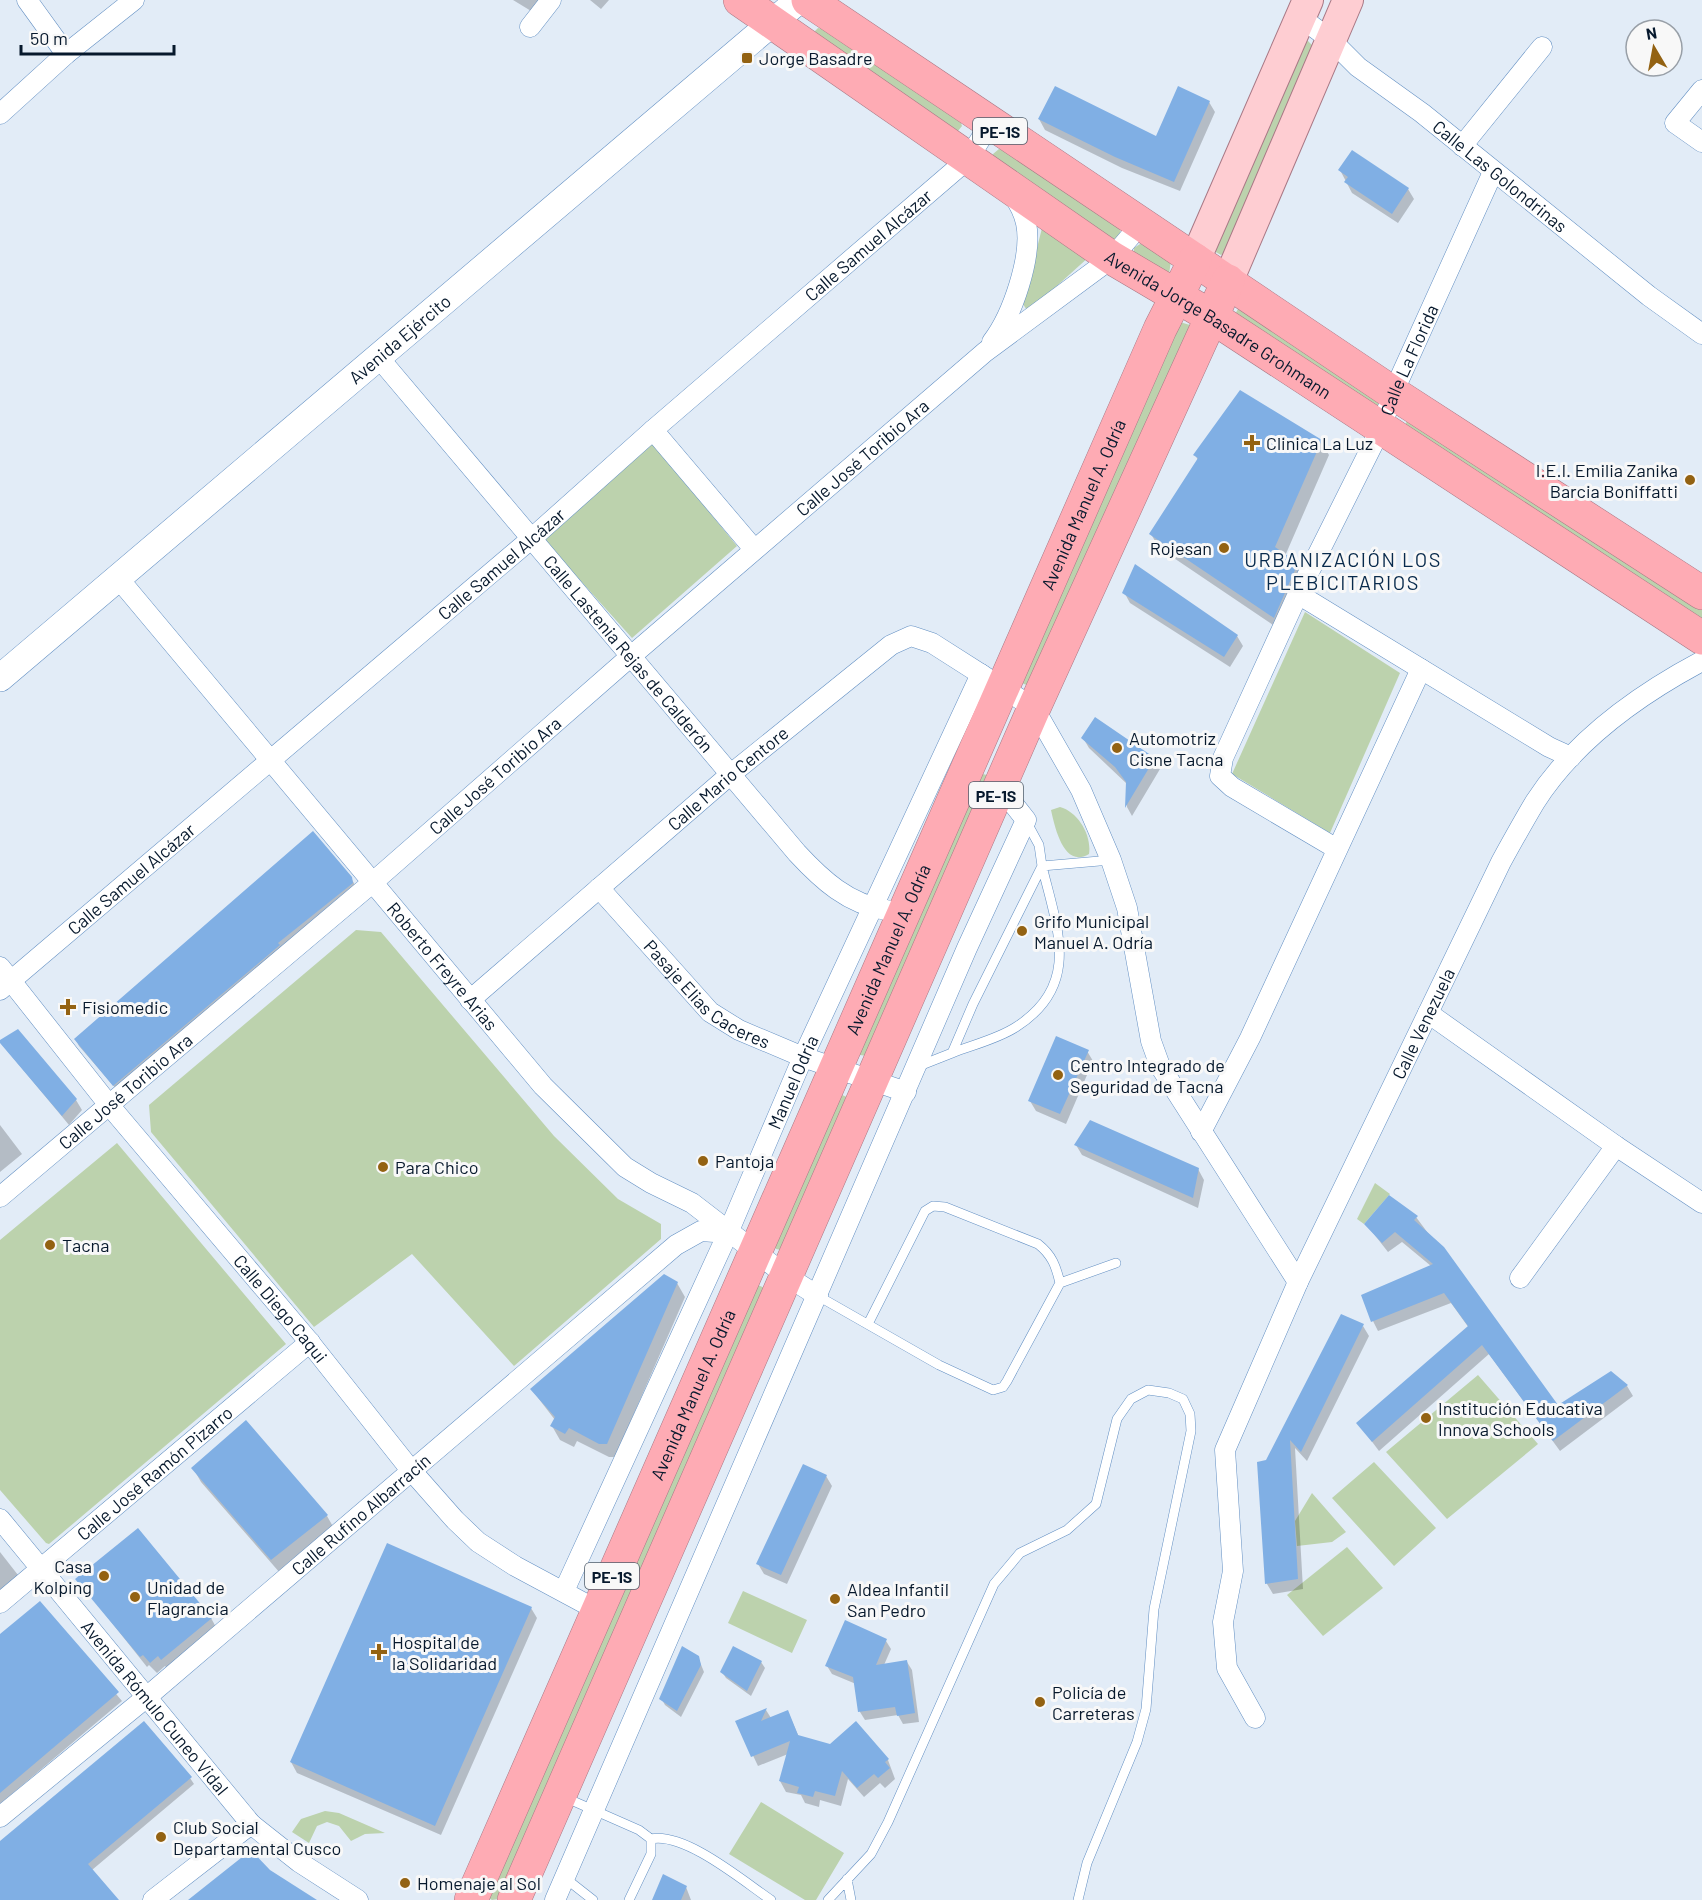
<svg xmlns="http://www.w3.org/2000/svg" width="1702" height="1900" viewBox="0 0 1702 1900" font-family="Barlow,sans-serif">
  <rect width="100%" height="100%" fill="#e2ecf7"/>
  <path fill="#bcd2ad" d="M818 28 828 30 958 115 962 126 958 131 814 32Z
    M1308 41 1314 47 1226 252 1221 255 1214 251 1301 42Z
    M999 149 1006 151 1118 226 1121 233 1116 241 1108 240 994 160 993 154Z
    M1042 228 1090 256 1028 312 1023 304Z
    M1140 244 1148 245 1171 261 1169 274 1134 255V248Z
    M1238 309H1245L1376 396 1379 404 1377 409 1234 316Z
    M1173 320 1190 325 1034 688 1019 682Z
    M1409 417 1702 606V626L1405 425Z
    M653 443 737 546 632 638 544 540Z
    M1305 612 1400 673 1330 833 1232 774Z
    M976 772 990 776 873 1057 860 1055 859 1049Z
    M1060 807C1078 812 1092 835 1089 854 1064 869 1055 828 1051 810Z
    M356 930 381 932 554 1136 618 1199 661 1224V1239L514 1366 412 1254 314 1327 151 1132 149 1105Z
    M842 1095 852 1099 787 1251 776 1249 773 1243Z
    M117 1143 286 1344 49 1544 46 1543 0 1490V1240Z
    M1375 1183 1390 1194 1364 1224 1357 1219Z
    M758 1285 767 1289 505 1898 492 1900 484 1895Z
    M1478 1375 1538 1444 1447 1519 1386 1452Z
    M1374 1462 1436 1528 1394 1566 1332 1498Z
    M1312 1493 1346 1532 1332 1542 1297 1546 1295 1521Z
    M1347 1547 1383 1588 1323 1636 1287 1595Z
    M743 1591 807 1620 792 1653 728 1623Z
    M761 1802 844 1853 816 1900H805L729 1854Z
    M325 1811 339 1813 385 1833 365 1834 351 1841 339 1826 327 1822 317 1826 309 1843 292 1832 301 1819Z"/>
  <path fill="#0003" d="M513 0H545L536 14Z
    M590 0H609L601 9Z
    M1209 102 1215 112 1180 191 1122 168 1045 130 1039 119 1157 138Z
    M1340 170 1408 189 1414 199 1398 223 1352 193Z
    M1321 441 1329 455 1285 556 1297 564 1305 578 1282 631 1159 548 1151 534 1198 460 1195 455Z
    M1124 592 1237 636 1243 646 1230 667 1130 603Z
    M1083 738 1154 759 1160 769 1132 816 1127 807V784L1089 748Z
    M351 878 355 885 118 1091 79 1046 76 1040Z
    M0 1042 76 1100 82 1110 69 1125Z
    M1087 1051 1093 1061 1066 1124 1036 1111 1030 1101Z
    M0 1125 22 1154 0 1172Z
    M1076 1145 1198 1169 1204 1180 1198 1208 1082 1155Z
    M1416 1217 1558 1407 1611 1373 1627 1386 1633 1396 1560 1451 1489 1354 1379 1451 1358 1423 1469 1328 1451 1303 1378 1331 1373 1321 1431 1266 1402 1242 1388 1252 1366 1224Z
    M677 1283 685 1297 615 1457H609L577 1441 574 1447 560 1440 552 1426 555 1420 532 1390Z
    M1363 1326 1369 1336 1307 1461 1295 1448 1303 1589 1273 1594 1267 1584V1461Z
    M246 1422 327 1516 335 1530 280 1573 201 1482 193 1468Z
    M826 1476 832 1486 787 1584 764 1574 758 1564Z
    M0 1552 18 1575 0 1591Z
    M77 1579 211 1618 217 1629 168 1669 165 1666 157 1673 149 1665 147 1667Z
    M40 1603 122 1701 0 1804V1636Z
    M531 1608 537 1618 441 1835 297 1773 291 1762Z
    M886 1641 891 1649 884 1665 907 1662 912 1670 919 1722 903 1724 898 1715 865 1720 860 1712 856 1684 832 1674 827 1666Z
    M698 1657 704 1672 681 1717 665 1705 661 1698Z
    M761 1662 765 1668 751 1696 726 1678 722 1672Z
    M766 1710 771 1718 788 1712 799 1737 888 1760 895 1779 885 1788 880 1783 864 1797 848 1779 841 1806 820 1800 819 1807 805 1803 801 1795 786 1792 780 1781 788 1754 758 1766 737 1722Z
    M190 1778 194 1784 92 1870 117 1900H0V1843Z
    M686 1887 691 1900H653Z"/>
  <path fill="#80afe4" d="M1055 86 1156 136 1178 86 1210 101 1174 182 1115 157 1038 119Z
    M1352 150 1409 188 1392 214 1344 182 1348 177 1338 170Z
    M1240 390 1322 440 1275 547 1298 563 1274 618 1149 534 1198 458 1193 455Z
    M1135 564 1238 635 1224 657 1122 593Z
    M1095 717 1155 758 1125 808 1126 782 1115 767 1081 738Z
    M313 831 352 877 353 883 278 943 280 945 113 1086 74 1039Z
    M18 1029 77 1099 62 1116 0 1043V1040Z
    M1056 1036 1089 1050 1060 1114 1028 1101Z
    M1090 1120 1199 1168 1193 1198 1074 1145Z
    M1389 1195 1418 1216 1414 1220 1444 1247 1558 1405 1611 1371 1628 1385 1553 1441 1482 1345 1372 1442 1356 1423 1468 1326 1444 1293 1371 1322 1361 1295 1433 1264 1395 1232 1382 1243 1364 1224Z
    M664 1274 678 1282 607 1444H599L569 1428 565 1434 550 1426 555 1417 530 1389Z
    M1341 1314 1364 1324 1301 1452 1290 1440 1298 1579 1265 1584 1257 1462 1266 1460Z
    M246 1420 328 1515 271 1560 191 1468Z
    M803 1464 827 1475 781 1575 756 1564Z
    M138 1528 212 1618 161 1660 158 1656 150 1663 143 1655 140 1657 75 1579Z
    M387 1543 532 1607 435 1826 290 1762Z
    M40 1601 119 1692 0 1793V1634Z
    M845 1620 887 1639 876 1665 907 1660 915 1713 897 1716 895 1707 858 1712 853 1677 825 1666Z
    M682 1646 699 1656 701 1665 677 1711 659 1699Z
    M733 1646 762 1661 747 1691 720 1672Z
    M767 1708 761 1721 788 1710 798 1735 830 1744 856 1721 889 1759 885 1762 890 1768 878 1778 874 1774 857 1788 842 1771 835 1796 815 1791 813 1797 797 1793 799 1787 779 1781 790 1741 751 1757 735 1721Z
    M144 1721 192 1777 88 1864 119 1900H0V1841Z
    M251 1850 270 1870 317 1900H188Z
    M663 1874 687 1886 681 1900H652Z"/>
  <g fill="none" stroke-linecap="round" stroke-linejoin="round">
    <defs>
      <path id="lane" d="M952 1053C972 1045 998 1039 1016 1027 1082 985 1057 928 1042 866L1111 860
        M919 1066 952 1053 973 1004 1042 866 1039 845 1026 821
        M1060 1283 1116 1263
        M818 1296 939 1365 993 1390 1003 1387 1007 1381 1060 1283C1056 1266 1052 1255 1038 1244L945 1207 933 1206 925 1211 868 1324
        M564 1797 639 1830 651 1839V1854L629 1900
        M651 1839C685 1832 743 1881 771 1900
        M565 1878 593 1900
        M847 1879 851 1900
        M828 1900 871 1854 888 1822 994 1584 1020 1553 1067 1530 1096 1504 1117 1419 1131 1399 1148 1390 1169 1393 1183 1399 1190 1414 1191 1431 1154 1609 1146 1709 1137 1742 1087 1863 1078 1900"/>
      <g id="street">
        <path d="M27 0 66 54"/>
        <path id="s1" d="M1300 17 1331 40 1358 67 1422 113 1649 296 1702 334"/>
        <path d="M530 27 551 0"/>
        <path d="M1702 90 1675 123 1702 142"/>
        <path d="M0 114 66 54 134 0"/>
        <path d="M1462 146 1542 47"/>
        <path d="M992 342C1012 316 1033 256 1026 223 1024 213 1018 202 1012 193"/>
        <path id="s2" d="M379 358 797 853C822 880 848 904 886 910"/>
        <path d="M653 430 754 549"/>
        <path id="s3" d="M118 578 543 1086 625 1167 651 1183 692 1203 788 1277 818 1296"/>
        <path d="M1298 594 1549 747 1571 757"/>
        <path id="s4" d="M1337 849 1232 787 1220 776 1223 758 1298 594 1381 428 1393 393 1493 172"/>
        <path id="s5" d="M599 888 710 1012 739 1030 803 1057 906 1092"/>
        <path id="s6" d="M0 967 109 1105 307 1339 410 1469 455 1520 478 1542 515 1566 597 1610"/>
        <path id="s7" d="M0 990 531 539 653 430 968 159 990 124"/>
        <path id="s8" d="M470 1000 731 774 891 645 911 636 932 643 1034 708 1081 790 1111 860 1127 908 1151 1041 1160 1066 1298 1282"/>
        <path d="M1428 1013 1616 1146 1702 1203"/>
        <path d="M1201 1132 1250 1038 1421 669"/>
        <path id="s9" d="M0 1197 372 883 630 657 985 352 1112 258 1140 225"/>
        <path d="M1520 1278 1616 1146"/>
        <path id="s10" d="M0 1519 251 1824 299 1862 358 1900"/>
        <path id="s11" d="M564 1591 728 1233 803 1057 981 674"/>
        <path id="s12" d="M0 1603 310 1342"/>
        <path id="s13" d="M1255 1718 1227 1668 1223 1622 1233 1571 1225 1450 1298 1282 1501 862C1512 842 1523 822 1535 802 1574 741 1638 695 1702 661"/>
        <path id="s14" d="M0 1817 148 1696 676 1245 701 1231 728 1233"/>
        <path d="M153 1900 251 1824"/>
        <path d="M555 1900 967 948 1026 820 1000 787"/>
      </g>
      <g id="secondary">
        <path id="s15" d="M0 678 799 0"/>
      </g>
      <path id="primary" d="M1195 260 1308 0
        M1228 281 1348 0"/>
      <g id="highway">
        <path id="s16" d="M740 0 1112 258 1212 317 1702 638"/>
        <path d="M808 0 1393 393 1702 593"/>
        <path id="s17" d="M471 1900 1160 329 1195 260"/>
        <path d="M514 1900 1034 708 1228 281"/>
      </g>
    </defs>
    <use href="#lane" stroke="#628fc3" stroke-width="10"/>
    <use href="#street" stroke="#628fc3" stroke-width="21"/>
    <use href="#secondary" stroke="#628fc3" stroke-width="28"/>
    <use href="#primary" stroke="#a87885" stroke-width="32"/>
    <use href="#highway" stroke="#a87885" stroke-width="34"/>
    <use href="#lane" stroke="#fff" stroke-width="9"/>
    <use href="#street" stroke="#fff" stroke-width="20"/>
    <use href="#secondary" stroke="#fff" stroke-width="27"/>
    <use href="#primary" stroke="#fecdd2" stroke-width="30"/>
    <use href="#highway" stroke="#feabb4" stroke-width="33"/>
  </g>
  <g fill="#936212" stroke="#f8f8f8" stroke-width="2">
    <rect x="741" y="52" width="12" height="12" rx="3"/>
    <path d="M1249 434h6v6h6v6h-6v6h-6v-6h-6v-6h6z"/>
    <circle cx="1690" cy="480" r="6"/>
    <circle cx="1224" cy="548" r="6"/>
    <circle cx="1117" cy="748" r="6"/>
    <circle cx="1022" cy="931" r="6"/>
    <path d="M65 998h6v6h6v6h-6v6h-6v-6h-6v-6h6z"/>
    <circle cx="1058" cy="1075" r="6"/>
    <circle cx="703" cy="1161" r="6"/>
    <circle cx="383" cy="1167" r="6"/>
    <circle cx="50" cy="1245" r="6"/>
    <circle cx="1426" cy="1418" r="6"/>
    <circle cx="104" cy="1576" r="6"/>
    <circle cx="135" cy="1597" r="6"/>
    <circle cx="835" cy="1599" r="6"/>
    <path d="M376 1643h6v6h6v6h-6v6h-6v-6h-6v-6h6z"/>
    <circle cx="1040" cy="1702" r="6"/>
    <circle cx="161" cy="1837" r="6"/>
    <circle cx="405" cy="1883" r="6"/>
  </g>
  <g text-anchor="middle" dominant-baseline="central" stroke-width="6" stroke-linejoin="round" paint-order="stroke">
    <g fill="#f8f8f8" stroke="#4f5c6a" stroke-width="1.5">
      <rect x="973" y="118" width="54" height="26" rx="4.5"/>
      <rect x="969" y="782" width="54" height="26" rx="4.5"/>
      <rect x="585" y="1563" width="54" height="26" rx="4.5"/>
    </g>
    <g font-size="16" font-weight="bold" fill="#07192d">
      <text x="1000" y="131">PE-1S</text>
      <text x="996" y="795">PE-1S</text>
      <text x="612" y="1576">PE-1S</text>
    </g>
    <g font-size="18" fill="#07192d" stroke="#f8f8f8" text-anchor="start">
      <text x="759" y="58">Jorge Basadre</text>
      <text x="1266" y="443">Clinica La Luz</text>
      <text x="1678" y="470" text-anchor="end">I.E.I. Emilia Zanika<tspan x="1678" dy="21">Barcia Boniffatti</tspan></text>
      <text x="1212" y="548" text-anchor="end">Rojesan</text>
      <text x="1129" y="738">Automotriz<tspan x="1129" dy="21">Cisne Tacna</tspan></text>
      <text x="1034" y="921">Grifo Municipal<tspan x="1034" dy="21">Manuel A. Odría</tspan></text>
      <text x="82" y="1007">Fisiomedic</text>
      <text x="1070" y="1065">Centro Integrado de<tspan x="1070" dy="21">Seguridad de Tacna</tspan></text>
      <text x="715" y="1161">Pantoja</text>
      <text x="395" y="1167">Para Chico</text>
      <text x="62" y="1245">Tacna</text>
      <text x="1438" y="1408">Institución Educativa<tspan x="1438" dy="21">Innova Schools</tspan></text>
      <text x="92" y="1566" text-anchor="end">Casa<tspan x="92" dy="21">Kolping</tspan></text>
      <text x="147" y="1587">Unidad de<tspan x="147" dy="21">Flagrancia</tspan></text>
      <text x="847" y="1589">Aldea Infantil<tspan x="847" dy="21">San Pedro</tspan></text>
      <text x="392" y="1642">Hospital de<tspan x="392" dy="21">la Solidaridad</tspan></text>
      <text x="1052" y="1692">Policía de<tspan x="1052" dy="21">Carreteras</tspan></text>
      <text x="173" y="1827">Club Social<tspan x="173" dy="21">Departamental Cusco</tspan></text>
      <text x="417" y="1883">Homenaje al Sol</text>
    </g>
    <g font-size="18" fill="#07192d" stroke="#f8f8f8">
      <text stroke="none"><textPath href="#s1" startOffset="256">Calle Las Golondrinas</textPath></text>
      <text stroke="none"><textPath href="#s7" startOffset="1144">Calle Samuel Alcázar</textPath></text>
      <text stroke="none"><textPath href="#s16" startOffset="578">Avenida Jorge Basadre Grohmann</textPath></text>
      <text stroke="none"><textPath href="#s15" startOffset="524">Avenida Ejército</textPath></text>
      <text stroke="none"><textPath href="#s4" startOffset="596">Calle La Florida</textPath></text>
      <text stroke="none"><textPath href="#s9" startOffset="1136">Calle José Toribio Ara</textPath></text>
      <text stroke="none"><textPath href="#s17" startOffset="1524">Avenida Manuel A. Odría</textPath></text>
      <text stroke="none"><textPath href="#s7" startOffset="658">Calle Samuel Alcázar</textPath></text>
      <text stroke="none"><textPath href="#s2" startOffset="387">Calle Lastenia Rejas de Calderón</textPath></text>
      <text stroke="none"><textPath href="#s9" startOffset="650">Calle José Toribio Ara</textPath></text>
      <text stroke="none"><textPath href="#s8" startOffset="340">Calle Mario Centore</textPath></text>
      <text stroke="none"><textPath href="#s7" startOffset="172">Calle Samuel Alcázar</textPath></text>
      <text stroke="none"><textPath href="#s17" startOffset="1038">Avenida Manuel A. Odría</textPath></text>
      <text stroke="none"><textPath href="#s3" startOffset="506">Roberto Freyre Arias</textPath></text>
      <text stroke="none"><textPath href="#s5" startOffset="153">Pasaje Elias Caceres</textPath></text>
      <text stroke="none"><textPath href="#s13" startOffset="747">Calle Venezuela</textPath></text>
      <text stroke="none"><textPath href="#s11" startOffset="558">Manuel Odria</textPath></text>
      <text stroke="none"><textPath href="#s9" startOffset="164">Calle José Toribio Ara</textPath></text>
      <text stroke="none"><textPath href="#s6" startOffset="442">Calle Diego Caqui</textPath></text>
      <text stroke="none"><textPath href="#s17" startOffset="552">Avenida Manuel A. Odría</textPath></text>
      <text stroke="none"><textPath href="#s12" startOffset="202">Calle José Ramón Pizarro</textPath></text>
      <text stroke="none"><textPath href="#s14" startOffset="471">Calle Rufino Albarracín</textPath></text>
      <text stroke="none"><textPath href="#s10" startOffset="244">Avenida Rómulo Cuneo Vidal</textPath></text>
    </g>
    <g font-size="20" letter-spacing="1.5" fill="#082a4c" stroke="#f8f8f8">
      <text x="1343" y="559">URBANIZACIÓN LOS<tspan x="1343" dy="23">PLEBICITARIOS</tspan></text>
    </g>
  </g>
  <g transform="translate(1654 48) rotate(350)"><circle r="28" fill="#f8f8f8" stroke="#989fa7" stroke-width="1.5"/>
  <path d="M0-4.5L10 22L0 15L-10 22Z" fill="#936212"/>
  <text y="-9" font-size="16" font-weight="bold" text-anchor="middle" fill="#07192d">N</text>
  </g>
  <path d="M21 45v9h153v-9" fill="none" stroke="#07192d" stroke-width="3"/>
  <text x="30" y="45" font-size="18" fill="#07192d" stroke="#f8f8f8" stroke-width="4.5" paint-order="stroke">50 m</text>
</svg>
